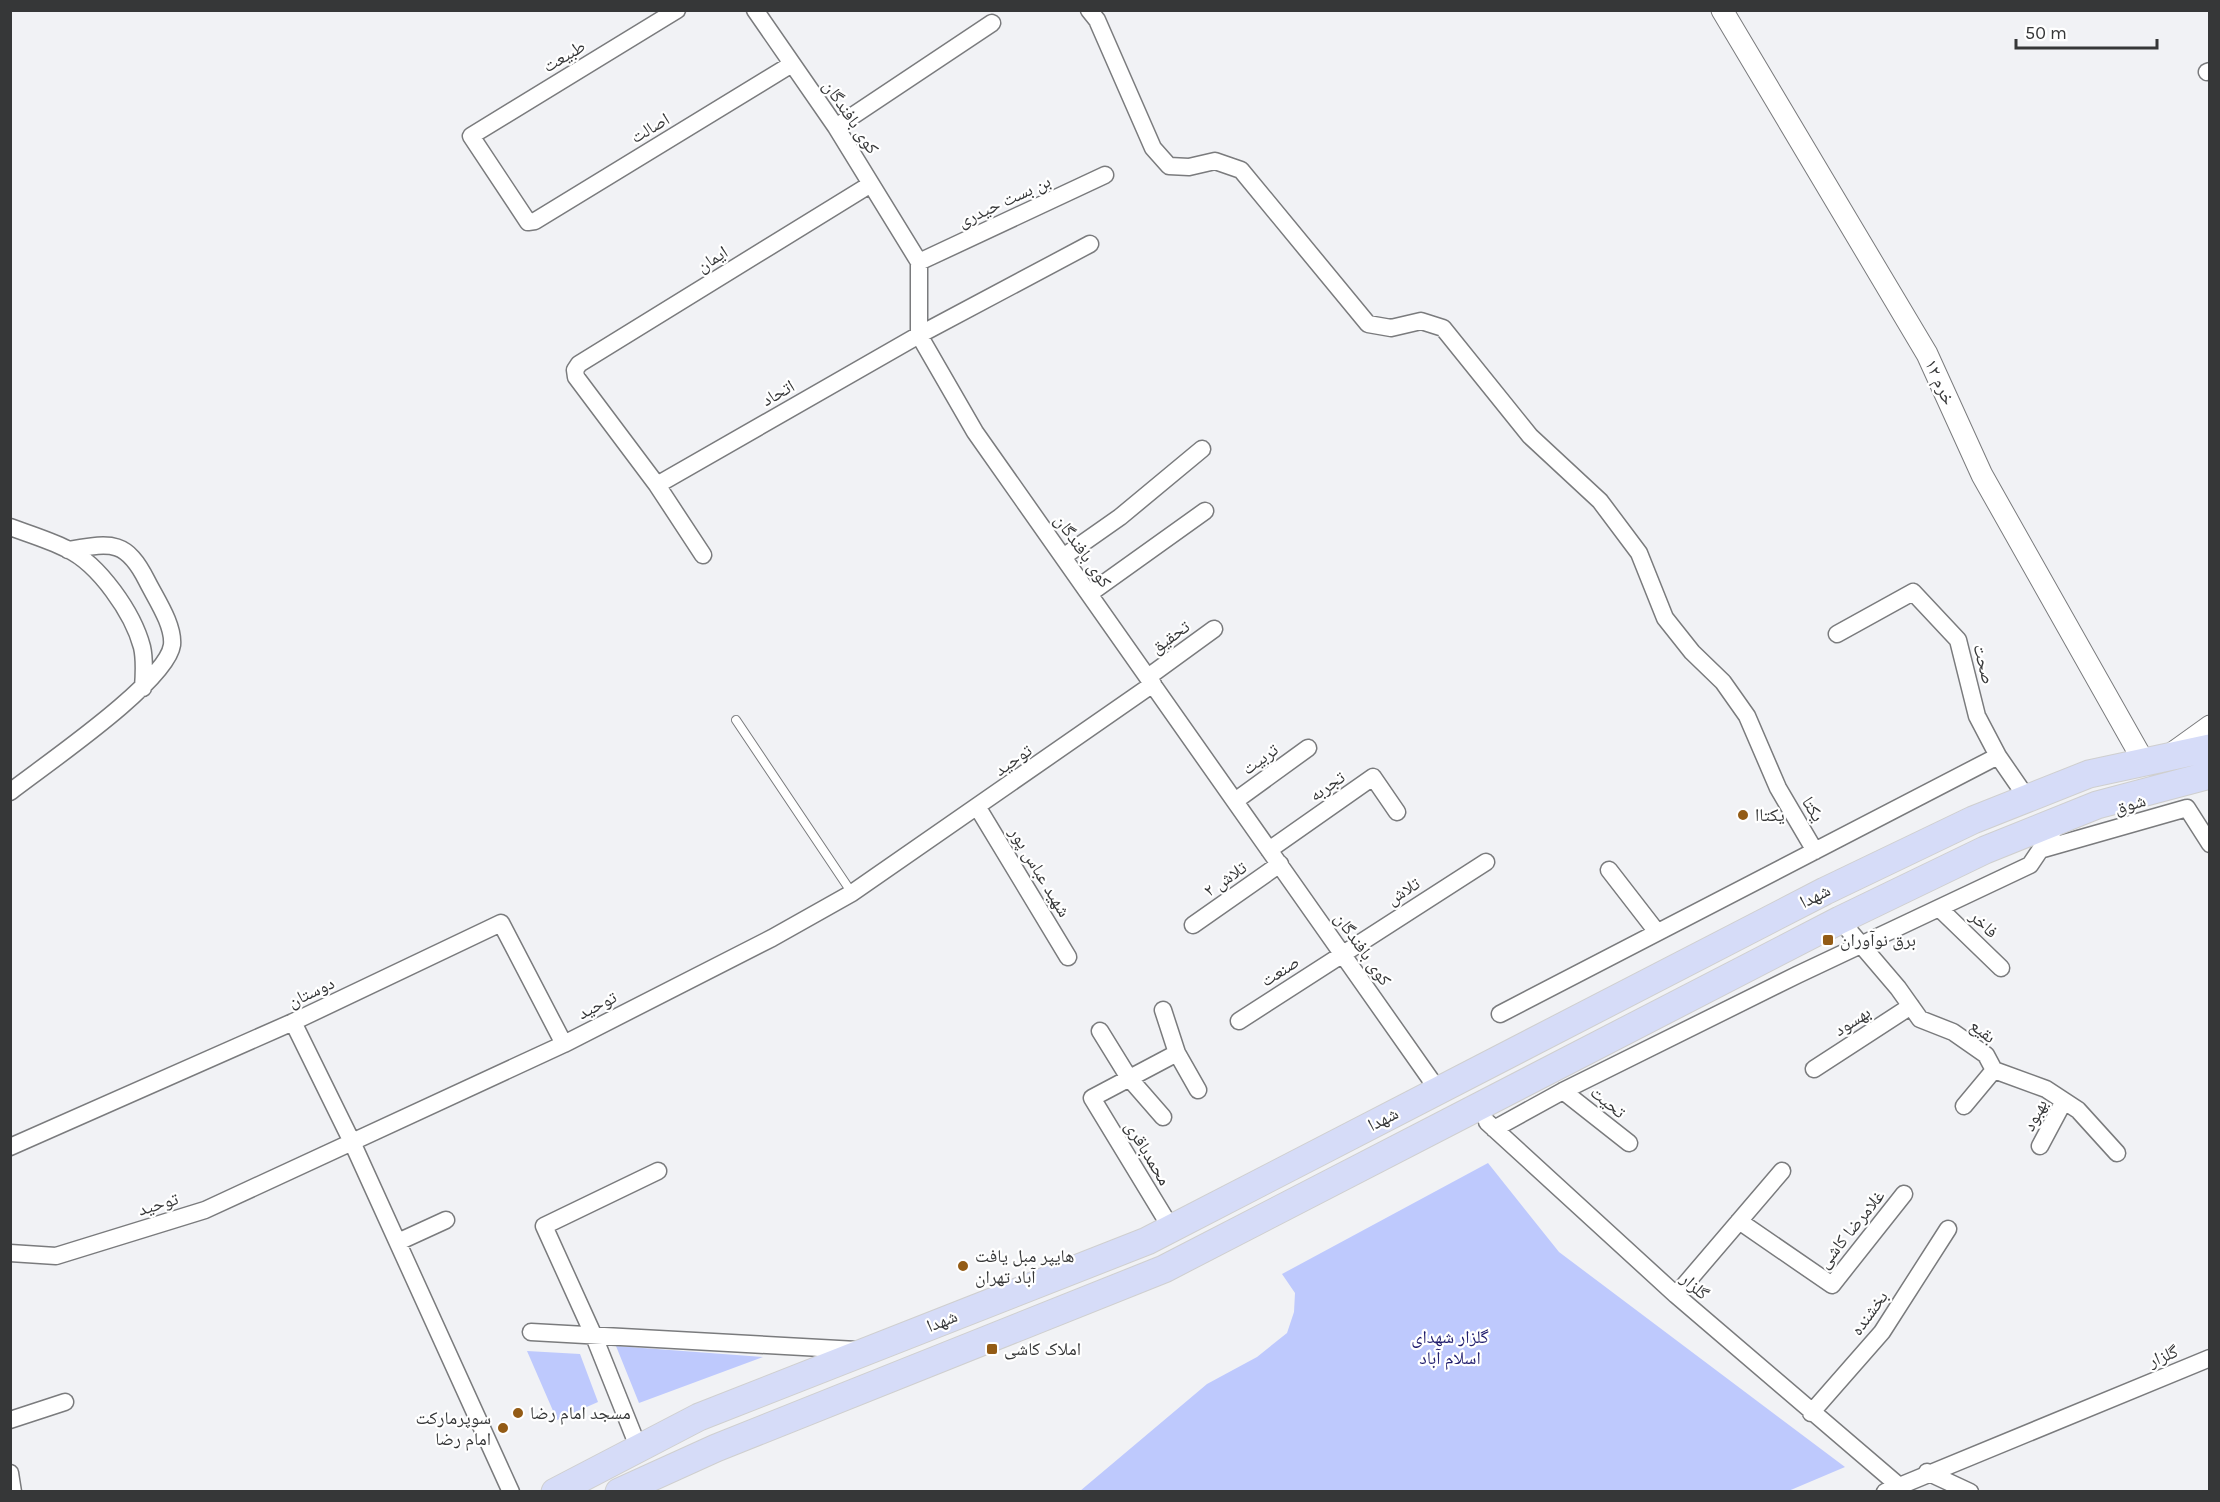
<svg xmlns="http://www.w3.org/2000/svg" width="2220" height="1502" viewBox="0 0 2220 1502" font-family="Karla,'Noto Naskh Arabic',sans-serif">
  <rect width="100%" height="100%" fill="#f1f2f5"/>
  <path fill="#bec9fd" d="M1488 1163 1559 1252 1845 1467 1786 1492 1080 1491 1207 1384 1257 1357 1287 1333 1294 1312 1295 1293 1282 1274Z
    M616 1346 763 1357 639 1403Z
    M527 1351 580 1354 598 1402 557 1420Z"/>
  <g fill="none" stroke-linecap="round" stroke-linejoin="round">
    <defs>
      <path id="service" d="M736 720 852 893"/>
      <path id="minor" d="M677 10 471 136 528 222 535 221 792 64
        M755 10 836 127 919 262V335L975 432 1438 1090
        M1089 10 1097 20 1153 148 1169 166 1189 167 1215 161 1241 170 1368 324 1391 328 1421 321 1443 328 1530 436 1600 501 1639 553 1665 618 1692 652 1723 682 1747 716 1778 788 1815 851
        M2207 72 2210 71
        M836 127 992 23
        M919 262 1105 175
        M657 485 919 335 1090 244
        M10 527C29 534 49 540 67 549 99 564 133 613 142 647 145 660 144 675 143 688
        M703 555 657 485 576 377 575 370 579 364 871 184
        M1063 557 1120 517 1202 449
        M1089 594 1205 511
        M1837 634 1913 592 1958 640 1977 716 1998 756 2027 798
        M1148 677 1214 629
        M10 792C43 766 167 682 172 645 174 625 156 599 147 581 126 539 111 543 68 550
        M1235 801 1308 748
        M978 808 1068 957
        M2043 849 2187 808 2210 844
        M1269 850 1373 777 1397 812
        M1609 870 1657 932
        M1940 909 2001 968
        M1840 920 1898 988 1920 1019 1953 1032 1986 1055 1994 1070 2046 1089 2078 1110 2117 1153
        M1193 925 1280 864
        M1163 1010 1177 1053 1092 1098 1171 1228
        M1500 1014 1998 756
        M1239 1021 1486 862
        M293 1022 352 1142 511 1492
        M1100 1031 1129 1078 1163 1117
        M1177 1053 1198 1090
        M1814 1069 1911 1006
        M1563 1091 1629 1143
        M1964 1106 1994 1070
        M1487 1122 1676 1295 1898 1485
        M1494 1129 1563 1091 1797 975 2030 865 2059 822
        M2040 1146 2064 1101
        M10 1147 293 1022 501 923 564 1044
        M1739 1221 1832 1285 1904 1194
        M398 1242 446 1220
        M10 1253 56 1256 205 1210 564 1044 772 938 852 893 1153 684
        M1676 1295 1782 1171
        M531 1332 857 1350
        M1811 1413 1882 1332 1948 1229
        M10 1420 65 1402
        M639 1449 593 1334 544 1226 658 1171
        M1927 1472 1970 1492
        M10 1473 13 1492
        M1885 1492 2210 1358"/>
      <path id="tertiary" d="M1722 10 1927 354 1982 475 2144 762
        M2171 754 2210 726"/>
      <path id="primary" d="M555 1492 699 1417 1147 1241 1825 891 1973 820 2089 774 2210 748
        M619 1492 716 1448 1164 1269 1840 920 1985 850 2097 805 2210 775"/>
    </defs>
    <use href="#service" stroke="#7a7b7d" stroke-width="10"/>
    <use href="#minor" stroke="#7a7b7d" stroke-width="19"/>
    <use href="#tertiary" stroke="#7a7b7d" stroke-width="23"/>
    <use href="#primary" stroke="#cfcfcf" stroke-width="29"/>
    <use href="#service" stroke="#fff" stroke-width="8"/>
    <use href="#minor" stroke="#fff" stroke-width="16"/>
    <use href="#tertiary" stroke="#fff" stroke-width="21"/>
    <use href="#primary" stroke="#d6dcf8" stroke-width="27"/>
  </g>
  <g fill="#935b15" stroke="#fff" stroke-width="2">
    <circle cx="1743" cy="815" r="6"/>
    <rect x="1822" y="934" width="12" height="12" rx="3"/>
    <circle cx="963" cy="1266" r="6"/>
    <rect x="986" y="1343" width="12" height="12" rx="3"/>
    <circle cx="518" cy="1413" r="6"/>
    <circle cx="503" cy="1428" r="6"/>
  </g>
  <g text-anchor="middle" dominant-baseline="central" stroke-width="4.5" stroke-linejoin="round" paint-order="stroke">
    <g font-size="18" fill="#363738" stroke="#fff">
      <text transform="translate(564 56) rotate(-31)">طبیعت</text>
      <text transform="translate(851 117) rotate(56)">کوی بافندگان</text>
      <text transform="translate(650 128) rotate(-31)">اصالت</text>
      <text transform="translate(1004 201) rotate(-25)">بن بست حیدری</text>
      <text transform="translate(712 259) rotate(-32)">ایمان</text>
      <text transform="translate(1940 382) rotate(65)">خرم ۱۲</text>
      <text transform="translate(778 393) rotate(-30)">اتحاد</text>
      <text transform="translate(1083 551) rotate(55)">کوی بافندگان</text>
      <text transform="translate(1170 637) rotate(-36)">تحقیق</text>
      <text transform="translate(1984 664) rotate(76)">صحت</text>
      <text transform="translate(1260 759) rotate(-36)">تربیت</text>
      <text transform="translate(1013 760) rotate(-35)">توحید</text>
      <text transform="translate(1327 786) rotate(-35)">تجربه</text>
      <text transform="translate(2130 804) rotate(-16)">شوق</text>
      <text transform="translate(1813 809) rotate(59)">یکتا</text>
      <text transform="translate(1040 872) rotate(59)">شهید عباس پور</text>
      <text transform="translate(1225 879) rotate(-35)">تلاش ۲</text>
      <text transform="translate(1403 891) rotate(-32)">تلاش</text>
      <text transform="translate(1815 896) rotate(-27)">شهدا</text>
      <text transform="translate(1984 924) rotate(44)">فاخر</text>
      <text transform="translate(1363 949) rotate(55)">کوی بافندگان</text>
      <text transform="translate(1280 971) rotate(-33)">صنعت</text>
      <text transform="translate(311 992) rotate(-25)">دوستان</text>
      <text transform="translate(597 1005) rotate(-27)">توحید</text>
      <text transform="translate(1852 1021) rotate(-33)">بهسود</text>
      <text transform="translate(1983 1031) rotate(38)">بقیع</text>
      <text transform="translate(1608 1102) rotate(39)">تحیت</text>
      <text transform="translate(2035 1115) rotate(-63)">بهبود</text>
      <text transform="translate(1383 1119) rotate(-27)">شهدا</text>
      <text transform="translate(1148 1153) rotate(59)">محمدباقری</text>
      <text transform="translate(158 1204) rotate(-17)">توحید</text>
      <text transform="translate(1851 1229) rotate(-51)">غلامرضا کاشی</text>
      <text transform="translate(1695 1286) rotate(42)">گلزار</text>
      <text transform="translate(1869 1313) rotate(-54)">بخشنده</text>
      <text transform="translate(942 1321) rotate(-22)">شهدا</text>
      <text transform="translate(2163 1356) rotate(-22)">گلزار</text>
    </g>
    <g font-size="18" fill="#363738" stroke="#fff" text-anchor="start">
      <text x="1755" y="815">یکتاا</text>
      <text x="1840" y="940">برق نوآوران</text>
      <text x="975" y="1256">هایپر مبل یافت<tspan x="975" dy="21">آباد تهران</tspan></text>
      <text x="1004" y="1349">املاک کاشی</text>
      <text x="530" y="1413">مسجد امام رضا</text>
      <text x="491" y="1418" text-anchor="end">سوپرمارکت<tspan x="491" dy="21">امام رضا</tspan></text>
    </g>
    <g font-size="18" fill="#1f1c6d" stroke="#fff">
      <text x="1450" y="1337">گلزار شهدای<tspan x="1450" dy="21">اسلام آباد</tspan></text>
    </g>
  </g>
  <rect width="2220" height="1502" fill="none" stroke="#363738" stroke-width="24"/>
  <path d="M2016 39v9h141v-9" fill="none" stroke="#363738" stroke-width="3"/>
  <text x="2025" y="39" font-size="18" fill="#363738" stroke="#ffffff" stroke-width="4.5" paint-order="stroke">50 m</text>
</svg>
